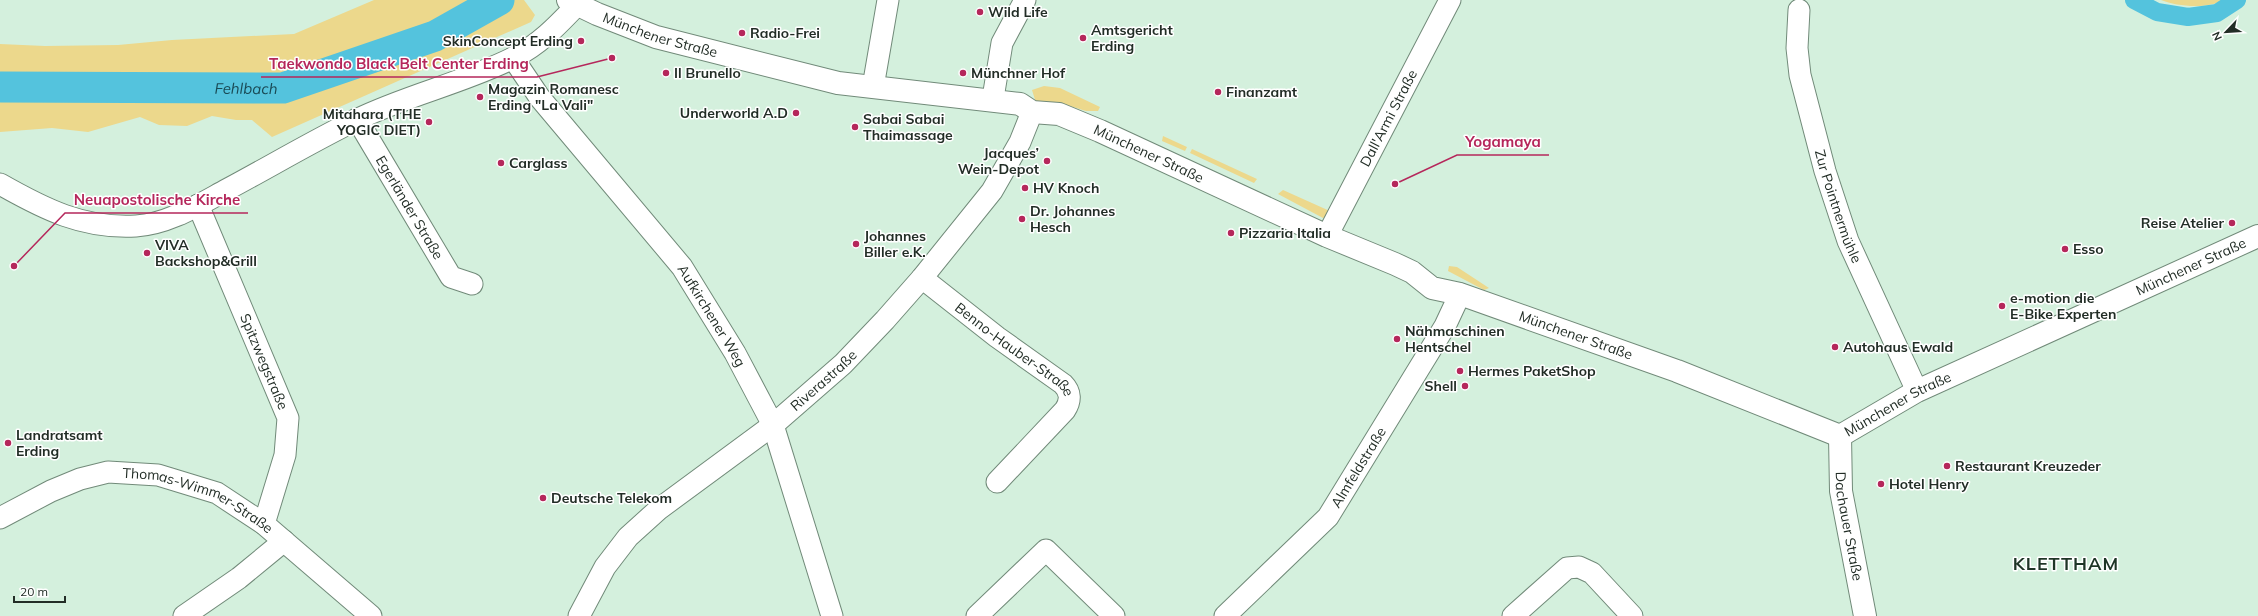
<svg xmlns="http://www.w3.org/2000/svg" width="2258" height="616" viewBox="0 0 2258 616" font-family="Mulish,sans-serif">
  <rect width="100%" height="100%" fill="#d4f0dd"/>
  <path fill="#ecd88c" d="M374 0H524L535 15 531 22 272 137 252 120H236L212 116 187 126 159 125 140 117 88 132 52 128 0 132V44L45 46 118 45 172 40 294 34Z
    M2161 0H2224C2208 9 2178 7 2161 0Z
    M1044 86 1060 88 1100 107 1098 111H1086L1060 103H1036L1032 90Z
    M1163 136 1187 147 1185 151 1162 141Z
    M1192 149 1257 179 1254 183 1190 153Z
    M1283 190 1332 212V213L1323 218 1278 194Z
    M1449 266 1457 267 1489 288 1484 290 1448 271Z"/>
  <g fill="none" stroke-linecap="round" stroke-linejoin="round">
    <path stroke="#54c3dd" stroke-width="18" d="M2134 0 2157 12 2188 17 2217 13 2237 0"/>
    <path stroke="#54c3dd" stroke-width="31" id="s1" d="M0 87 283 88 435 36 499 0"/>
    <defs>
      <g id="street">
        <path id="s2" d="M1799 10 1797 48 1800 75 1825 171 1848 241 1917 391"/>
        <path id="s3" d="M513 58 540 98 682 267 735 353 773 425 832 616"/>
        <path d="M873 87 888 0"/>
        <path d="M990 100 994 92 1002 43 1025 0"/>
        <path id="s4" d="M357 119 451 277 472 284"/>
        <path d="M0 184C44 209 83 229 136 226 169 224 200 204 228 189 271 166 313 141 356 120 407 95 463 83 513 58 539 45 557 26 577 5"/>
        <path id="s5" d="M198 205 288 418 285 455 264 524"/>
        <path id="s6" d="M1327 236 1450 0"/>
        <path id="s7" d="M922 278 997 337 1063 384C1071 392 1071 401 1065 410L997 482"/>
        <path id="s8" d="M0 518 51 491 80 479 108 472 158 475 217 493 264 524 371 616"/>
        <path d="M184 616 239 578 284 541"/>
        <path id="s9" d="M579 616 605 567 628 537 659 509 773 425 843 364 885 320 922 278 992 191 1020 142 1032 112"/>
        <path d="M977 616 1046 550 1114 616"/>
        <path id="s10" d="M1225 616 1328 517 1445 326 1460 294"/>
        <path d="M1513 616 1567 568 1579 567 1592 573 1632 616"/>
      </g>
      <g id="secondary">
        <path id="s11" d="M568 0 597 14 656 37 838 83 1020 104 1032 112 1059 114 1100 131 1327 236 1395 264 1412 272 1432 288 1460 294 1677 371 1840 436"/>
        <path id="s12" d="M1840 436 1917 391 2258 236"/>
        <path id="s13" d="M1840 436 1841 491 1865 616"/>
      </g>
    </defs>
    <use href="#street" stroke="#718a79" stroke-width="23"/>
    <use href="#secondary" stroke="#718a79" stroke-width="24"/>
    <use href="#street" stroke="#fff" stroke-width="21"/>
    <use href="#secondary" stroke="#fff" stroke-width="22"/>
  </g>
  <g fill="#b5275b" stroke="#fff" stroke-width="1.5">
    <circle cx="980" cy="12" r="4"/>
    <circle cx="742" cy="33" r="4"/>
    <circle cx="1083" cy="38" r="4"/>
    <circle cx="581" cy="41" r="4"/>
    <circle cx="666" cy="73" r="4"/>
    <circle cx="963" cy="73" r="4"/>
    <circle cx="1218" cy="92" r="4"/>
    <circle cx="480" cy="97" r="4"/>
    <circle cx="796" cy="113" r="4"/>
    <circle cx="429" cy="122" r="4"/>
    <circle cx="855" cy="127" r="4"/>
    <circle cx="1047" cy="161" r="4"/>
    <circle cx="501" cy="163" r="4"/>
    <circle cx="1025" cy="188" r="4"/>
    <circle cx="1022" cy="219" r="4"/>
    <circle cx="2232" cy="223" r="4"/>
    <circle cx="1231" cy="233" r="4"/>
    <circle cx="856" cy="244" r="4"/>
    <circle cx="2065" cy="249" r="4"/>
    <circle cx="147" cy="253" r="4"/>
    <circle cx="2002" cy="306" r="4"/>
    <circle cx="1397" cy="339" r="4"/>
    <circle cx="1835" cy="347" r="4"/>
    <circle cx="1460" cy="371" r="4"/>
    <circle cx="1465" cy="386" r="4"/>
    <circle cx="8" cy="443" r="4"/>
    <circle cx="1947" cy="466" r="4"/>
    <circle cx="1881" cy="484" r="4"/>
    <circle cx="543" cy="498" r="4"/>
  </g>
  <g text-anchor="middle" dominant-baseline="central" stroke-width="3" stroke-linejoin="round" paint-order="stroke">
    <g font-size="14" font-weight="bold" fill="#222d26" stroke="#fff" text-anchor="start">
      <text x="988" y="12">Wild Life</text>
      <text x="1091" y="30">Amtsgericht<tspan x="1091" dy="16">Erding</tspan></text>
      <text x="750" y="33">Radio-Frei</text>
      <text x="573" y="41" text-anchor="end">SkinConcept Erding</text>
      <text x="674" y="73">Il Brunello</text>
      <text x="971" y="73">Münchner Hof</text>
      <text x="488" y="89">Magazin Romanesc<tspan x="488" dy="16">Erding "La Vali"</tspan></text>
      <text x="1226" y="92">Finanzamt</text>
      <text x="788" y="113" text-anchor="end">Underworld A.D</text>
      <text x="421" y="114" text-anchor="end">Mitahara (THE<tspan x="421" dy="16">YOGIC DIET)</tspan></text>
      <text x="863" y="119">Sabai Sabai<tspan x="863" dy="16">Thaimassage</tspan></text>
      <text x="1039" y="153" text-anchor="end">Jacques’<tspan x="1039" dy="16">Wein-Depot</tspan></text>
      <text x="509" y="163">Carglass</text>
      <text x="1033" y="188">HV Knoch</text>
      <text x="1030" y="211">Dr. Johannes<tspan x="1030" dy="16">Hesch</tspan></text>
      <text x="2224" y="223" text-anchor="end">Reise Atelier</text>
      <text x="1239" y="233">Pizzaria Italia</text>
      <text x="864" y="236">Johannes<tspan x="864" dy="16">Biller e.K.</tspan></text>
      <text x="155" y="245">VIVA<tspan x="155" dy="16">Backshop&amp;Grill</tspan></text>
      <text x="2073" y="249">Esso</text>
      <text x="2010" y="298">e-motion die<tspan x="2010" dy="16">E-Bike Experten</tspan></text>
      <text x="1405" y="331">Nähmaschinen<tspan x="1405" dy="16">Hentschel</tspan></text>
      <text x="1843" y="347">Autohaus Ewald</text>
      <text x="1468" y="371">Hermes PaketShop</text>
      <text x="1457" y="386" text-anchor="end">Shell</text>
      <text x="16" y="435">Landratsamt<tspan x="16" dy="16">Erding</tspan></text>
      <text x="1955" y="466">Restaurant Kreuzeder</text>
      <text x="1889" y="484">Hotel Henry</text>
      <text x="551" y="498">Deutsche Telekom</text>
    </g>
    <g font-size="14" fill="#222d26" stroke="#fff">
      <text stroke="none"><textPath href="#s11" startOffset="99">Münchener Straße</textPath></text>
      <text stroke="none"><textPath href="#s6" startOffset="133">Dall'Armi Straße</textPath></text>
      <text stroke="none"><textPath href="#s11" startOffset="606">Münchener Straße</textPath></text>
      <text stroke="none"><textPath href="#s2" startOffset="202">Zur Pointnermühle</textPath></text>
      <text stroke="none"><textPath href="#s4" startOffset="103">Egerländer Straße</textPath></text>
      <text stroke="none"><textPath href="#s12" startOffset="390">Münchener Straße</textPath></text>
      <text stroke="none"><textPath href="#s3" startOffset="326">Aufkirchener Weg</textPath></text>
      <text stroke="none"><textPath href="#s11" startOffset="1072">Münchener Straße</textPath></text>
      <text stroke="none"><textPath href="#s7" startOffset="117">Benno-Hauber-Straße</textPath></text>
      <text stroke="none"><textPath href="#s5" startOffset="170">Spitzwegstraße</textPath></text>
      <text stroke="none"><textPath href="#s9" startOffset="344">Riverastraße</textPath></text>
      <text stroke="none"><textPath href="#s12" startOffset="66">Münchener Straße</textPath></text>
      <text stroke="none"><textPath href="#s10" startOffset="201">Almfeldstraße</textPath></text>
      <text stroke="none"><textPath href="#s8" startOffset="214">Thomas-Wimmer-Straße</textPath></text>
      <text stroke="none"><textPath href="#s13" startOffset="91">Dachauer Straße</textPath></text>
    </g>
    <g font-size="15" font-style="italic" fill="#1a4a55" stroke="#fff">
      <text stroke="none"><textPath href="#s1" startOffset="246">Fehlbach</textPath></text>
    </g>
    <g font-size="18" font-weight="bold" letter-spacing="1" fill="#1e3526" stroke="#fff">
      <text x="2066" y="563">KLETTHAM</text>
    </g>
  </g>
  <path fill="none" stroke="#b5275b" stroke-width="1.5" d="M612 58L537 77H261M1395 184L1457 155H1549M14 266L65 213H248"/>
  <g fill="#b5275b" stroke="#fff" stroke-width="1.5">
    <circle cx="612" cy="58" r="4"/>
    <circle cx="1395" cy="184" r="4"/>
    <circle cx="14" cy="266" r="4"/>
  </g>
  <g font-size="15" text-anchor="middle" font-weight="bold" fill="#b5275b" stroke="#fff" stroke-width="3" stroke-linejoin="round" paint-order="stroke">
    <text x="399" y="69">Taekwondo Black Belt Center Erding</text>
    <text x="1503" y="147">Yogamaya</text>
    <text x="157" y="205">Neuapostolische Kirche</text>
  </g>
  <g transform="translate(2226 32) rotate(245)" stroke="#ffffff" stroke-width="3" paint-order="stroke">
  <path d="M0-3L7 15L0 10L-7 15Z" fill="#222d26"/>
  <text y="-6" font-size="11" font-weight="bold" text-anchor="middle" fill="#222d26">N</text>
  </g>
  <path d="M14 596v6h51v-6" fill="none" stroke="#222d26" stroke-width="2"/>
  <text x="20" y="596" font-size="12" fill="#222d26" stroke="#ffffff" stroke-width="3" paint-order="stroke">20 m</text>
</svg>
